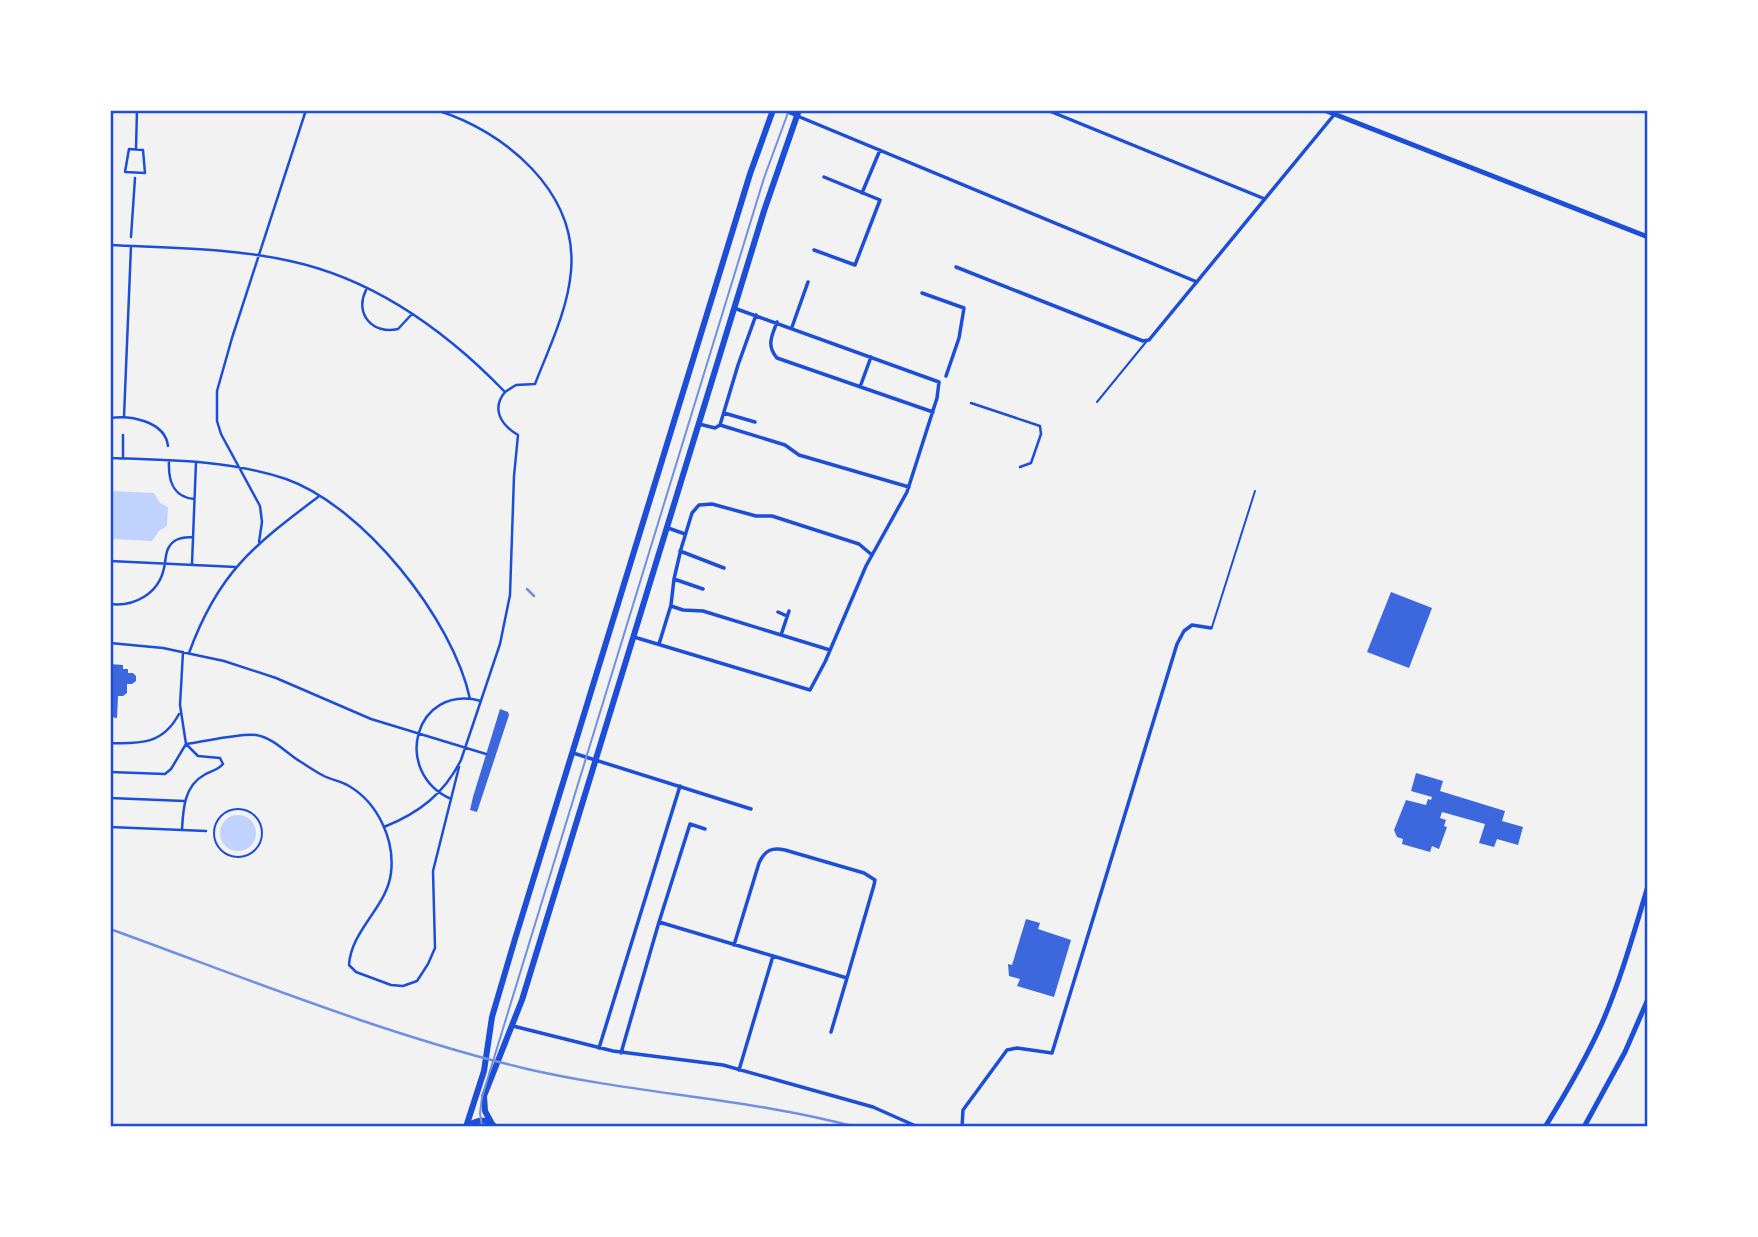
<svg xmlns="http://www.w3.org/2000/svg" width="1758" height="1237" viewBox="0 0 1758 1237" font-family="Cabin,sans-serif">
  <rect width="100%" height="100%" fill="#f2f2f2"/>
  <path fill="#bfd3fe" d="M110 491 154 493 160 503 168 507 167 526 159 531 152 541 110 539Z
    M220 833a18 18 0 1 1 36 0a18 18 0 1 1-36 0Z"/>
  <path fill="#3d67dc" d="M1391 592 1432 608 1409 668 1367 652Z
    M110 664 123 665V669H128V673H133L136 676V681L132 684H127V693L123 696H118L117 718 110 717Z
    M500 709 508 712 509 715 477 812 470 810 473 797Z
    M1416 773 1443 781 1440 791 1505 811 1502 821 1523 827 1518 845 1497 839 1494 847 1479 843 1485 824 1442 812 1440 818 1446 820 1444 826 1447 827 1439 849 1432 846 1430 852 1402 844 1403 839 1397 837 1394 830 1406 800 1426 805 1428 799 1431 800 1432 797 1411 791Z
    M1026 919 1040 923 1038 929 1071 940 1054 997 1017 986 1020 979 1009 976 1008 964 1012 965Z"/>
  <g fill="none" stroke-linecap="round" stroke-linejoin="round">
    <path stroke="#1d4ed8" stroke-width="2" d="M214 833a24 24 0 1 1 48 0a24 24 0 1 1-48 0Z"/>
    <path stroke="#1d4ed8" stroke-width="2" d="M1097 402 1146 342
      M1212 627 1255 491"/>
    <path stroke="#1d4ed8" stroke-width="2.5" d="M436 110C505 131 578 192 571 271 568 309 549 348 535 384L516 385 505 392
      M129 149 143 150 145 173 125 172Z
      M136 149 137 110
      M131 237 135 178
      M110 245C170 248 232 248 290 261 374 279 446 331 505 392 491 409 501 425 518 435L514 476 510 595 500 644 461 760C444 794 419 813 384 827
      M366 290C354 314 373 335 398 329L412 314
      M971 403 1040 426 1041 434 1031 463 1020 467
      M124 417 131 246
      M110 418C130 415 165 421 168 446
      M110 458C168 460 230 460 286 479 363 506 453 619 470 699
      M123 458V435
      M169 461C168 481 173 497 194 499
      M259 542 262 522 260 506 221 434 217 421V391L232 338 306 110
      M110 561 236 567
      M192 564 196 462
      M110 604C135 607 159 593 164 568 166 561 165 553 169 547 174 538 184 537 193 537
      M110 643 163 648 224 661 276 678 371 719 486 754
      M189 653C218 573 253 546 318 497
      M110 743C141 744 163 744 179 714
      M186 744C204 742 239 733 256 735 274 738 286 753 301 762 309 767 316 772 324 776 332 780 341 781 349 786 378 803 395 840 391 873 387 907 351 930 349 965L356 972 391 985 403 986 417 981 428 964 435 948 433 871 459 767
      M110 772 165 774 171 769 186 744 180 705 183 652
      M110 798 184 801
      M451 799C391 772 415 683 481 701
      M110 827 206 831
      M182 830C183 810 184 786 204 775 211 771 218 770 223 764L220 758 198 756 186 744"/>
    <path stroke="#1d4ed8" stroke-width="3.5" d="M783 110 1197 282
      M1047 110 1265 199
      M862 193 880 150
      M814 250 855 265 880 200 824 177
      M956 267 1143 341 1149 340 1338 110
      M922 293 964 308 959 338 946 376
      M777 322C772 336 766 345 777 358L933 412
      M792 327 808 282
      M860 387 871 357
      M724 413 755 422
      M699 424 715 428 720 425 785 445 799 455 909 487
      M720 425 738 365 756 315
      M668 528 685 534
      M680 551 724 568
      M674 579 703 589
      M671 606 683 610 703 611 830 650
      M778 612 787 616
      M781 635 789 611
      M634 637 810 690 825 662 866 566 907 492 937 398 939 382 734 308
      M659 644 671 605 674 579 681 549 692 513 699 505 712 504 756 516H772L859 544 872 555
      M573 753 751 809
      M659 922 690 824 705 829
      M734 945 759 863C765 850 772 847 785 850L864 873 875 880 874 885 847 978
      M513 1026 613 1051 723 1065 873 1107 918 1127
      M599 1048 680 786
      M621 1053 659 922 773 956
      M739 1070 773 956 847 978 831 1032
      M962 1127 963 1110 1007 1050 1017 1048 1052 1053 1177 644 1184 631 1192 625 1211 628"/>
    <path stroke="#1d4ed8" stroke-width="5" d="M1324 110 1648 237
      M1545 1127C1566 1093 1586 1059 1602 1023 1621 979 1634 932 1648 886
      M1584 1127 1625 1052 1648 999"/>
    <path stroke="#1d4ed8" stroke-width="6" d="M492 1124 485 1111 484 1096 522 1000 764 211 799 110
      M466 1127 484 1071 492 1017 515 939 750 174 773 110
      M467 1127C476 1119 487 1118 495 1127"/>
    <path stroke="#7290e2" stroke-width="2" d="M482 1127 480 1113 482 1097 764 178 789 110"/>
    <path stroke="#7290e2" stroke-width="2.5" d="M527 589 534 596
      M110 929C248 979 385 1035 527 1069 636 1094 748 1098 856 1127"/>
  </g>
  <rect width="1758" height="1237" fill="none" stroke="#ffffff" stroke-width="224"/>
  <rect x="112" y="112" width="1534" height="1013" fill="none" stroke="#1d4ed8" stroke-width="2.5"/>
</svg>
